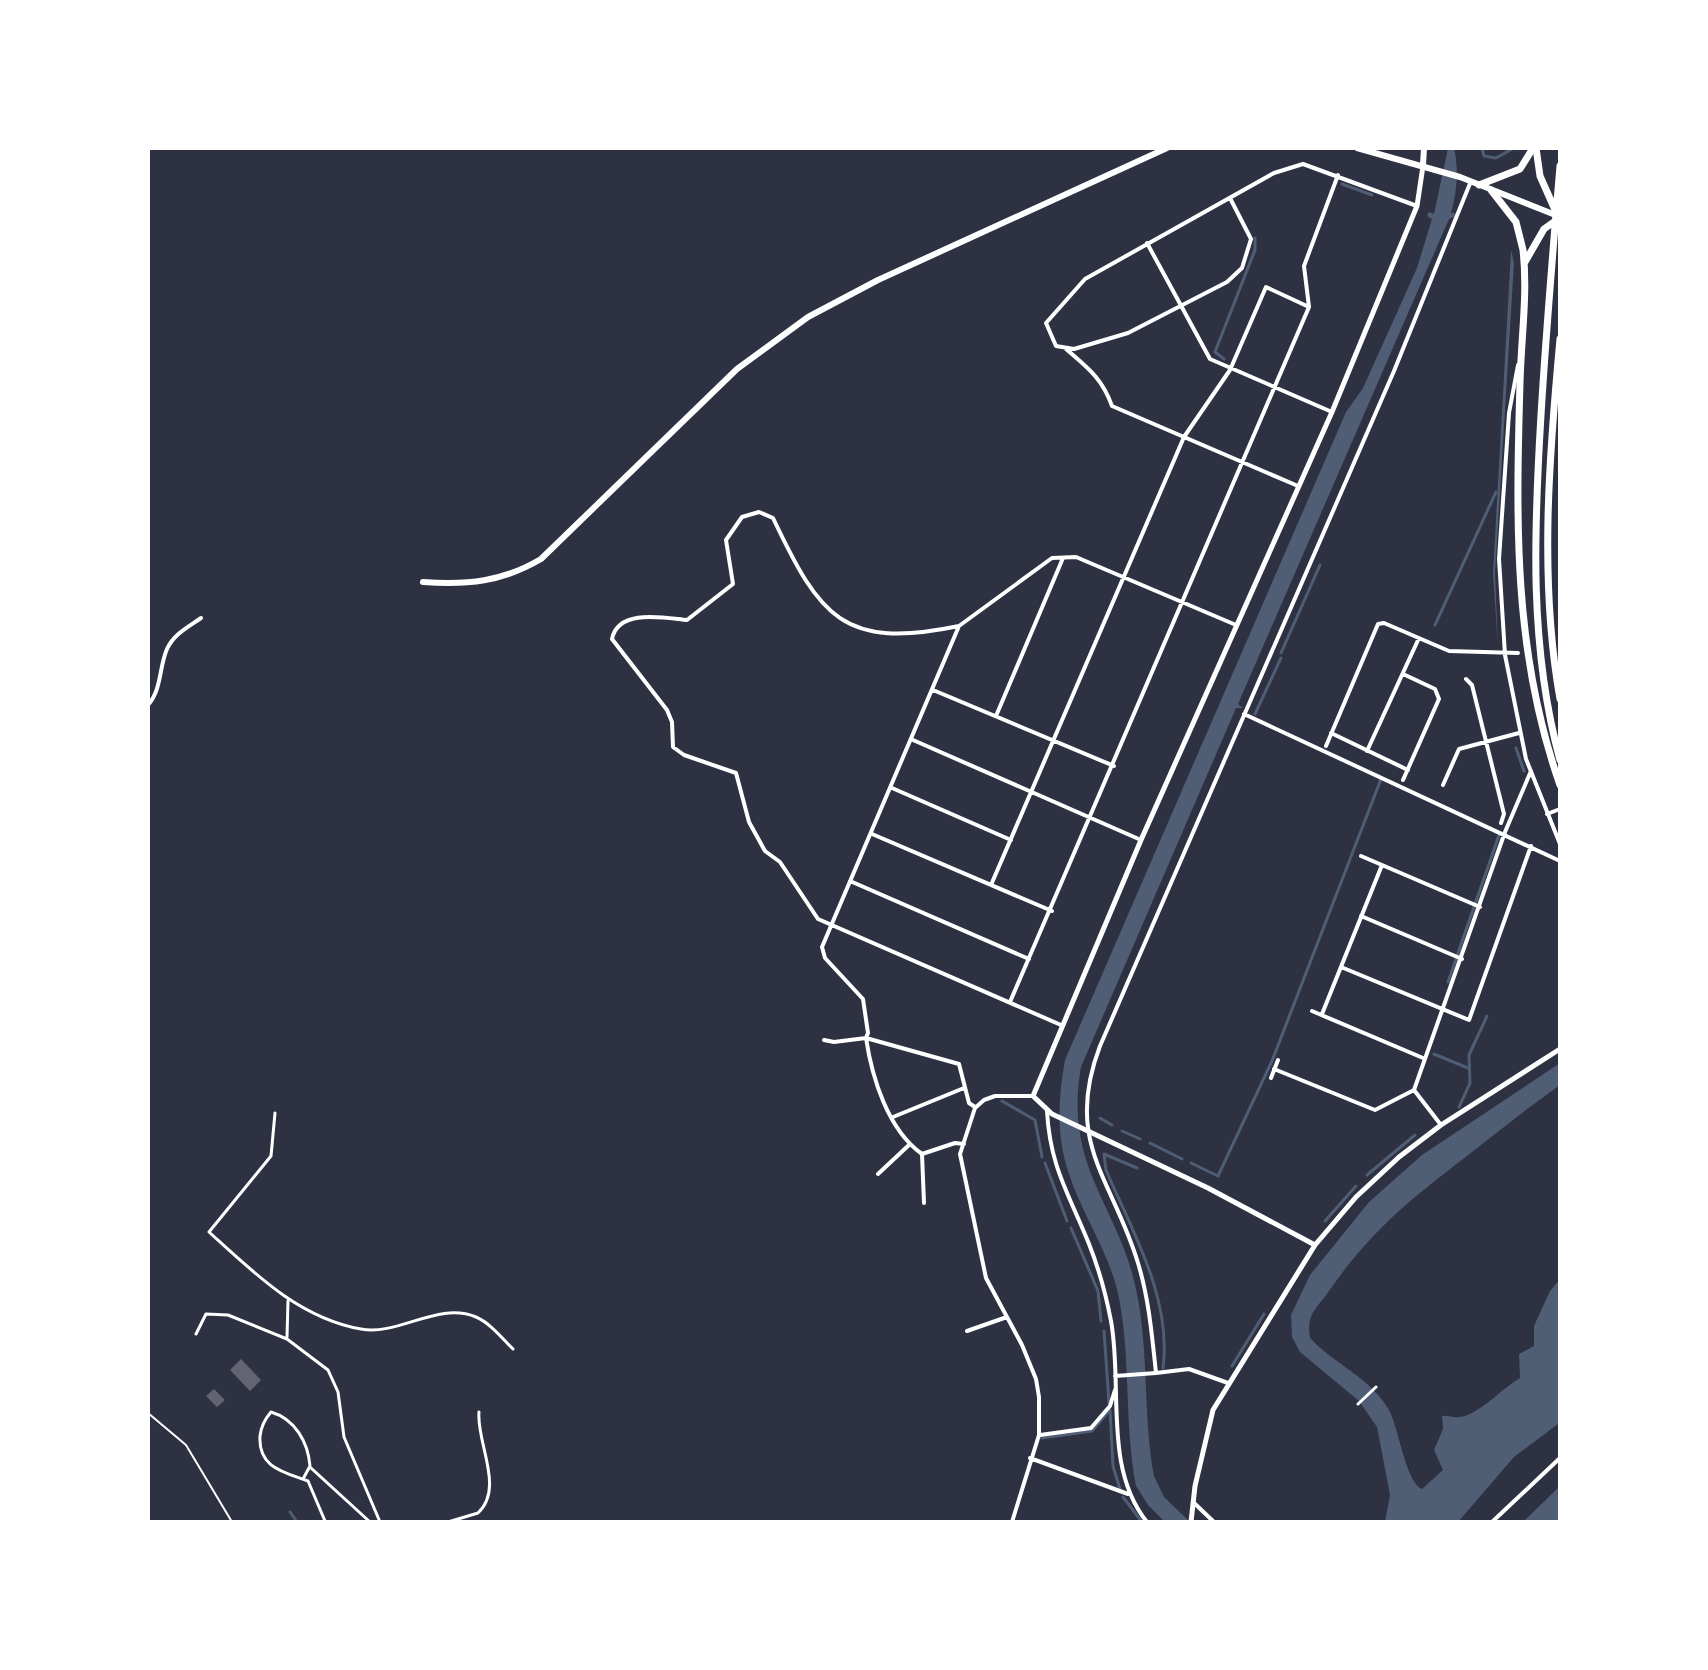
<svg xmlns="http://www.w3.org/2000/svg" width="1708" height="1670" viewBox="0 0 1708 1670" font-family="Quicksand,sans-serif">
  <rect width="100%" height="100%" fill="#2d3142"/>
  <path fill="#4f5d75" d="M1448 148H1454C1459 169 1457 193 1451 213H1455L1454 217 1449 219 1238 704 1243 708H1236L1081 1067C1063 1169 1120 1205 1137 1294 1149 1354 1143 1416 1154 1476L1164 1497 1190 1522H1165L1148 1505 1136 1486C1124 1424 1131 1360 1119 1298 1110 1253 1083 1217 1069 1174 1056 1137 1058 1098 1065 1060L1346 412 1363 388 1417 268 1432 219 1427 216 1429 212 1434 214Z
    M1511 250 1514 263 1495 573 1498 648 1493 573Z
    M1560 1063V1085C1526 1109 1495 1134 1463 1159 1407 1202 1370 1232 1329 1291 1317 1309 1306 1313 1310 1338 1334 1364 1371 1378 1389 1410 1399 1429 1406 1483 1422 1489L1443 1470 1434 1450 1443 1429 1442 1416C1448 1415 1453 1418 1460 1417 1480 1414 1501 1389 1520 1378L1519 1354 1534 1346V1326L1550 1291 1560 1279 1558 1424 1514 1457 1458 1522H1385L1390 1495 1377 1427 1359 1401 1300 1352 1292 1337 1291 1315 1310 1275 1369 1202 1422 1155Z
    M1560 1486V1522H1523Z"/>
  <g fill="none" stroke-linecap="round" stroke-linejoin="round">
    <path stroke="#4f5d75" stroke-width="3" d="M1482 148 1484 156 1496 158 1514 148
      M1342 184 1372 195
      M1224 359 1215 352 1255 250V238
      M1435 625 1496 492
      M1281 653 1320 565
      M1255 714 1281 658
      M1516 748 1524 771
      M1448 982 1499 835
      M1434 1054 1468 1068
      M1002 1101 1035 1120 1042 1157
      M1459 1107 1470 1083 1469 1055 1487 1016
      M1100 1118 1112 1125
      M1122 1131 1140 1139
      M1150 1143 1182 1159
      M1045 1163 1067 1221
      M1191 1163 1218 1176 1272 1061 1381 779
      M1137 1168 1104 1154 1106 1170C1132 1231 1172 1298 1163 1368
      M1367 1175 1415 1135
      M1325 1221 1356 1186
      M1071 1228 1098 1291 1101 1321
      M1104 1331 1109 1403
      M1232 1366 1264 1314
      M1110 1410 1113 1466 1120 1489
      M1042 1438 1092 1431 1108 1412
      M1123 1497 1142 1522
      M290 1512 297 1522"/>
  </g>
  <path fill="#626471" d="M241 1359 261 1380 250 1391 230 1370Z
    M214 1389 225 1400 217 1407 206 1396Z"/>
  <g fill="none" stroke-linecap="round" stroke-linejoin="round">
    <path stroke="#fff" stroke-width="2" d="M148 1413 186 1445 232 1522"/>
    <path stroke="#fff" stroke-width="3" d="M275 1113 271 1156 209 1232C254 1273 299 1318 361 1329 399 1336 438 1301 476 1317 490 1323 502 1338 513 1349
      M196 1334 206 1314 228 1315 287 1339 328 1370 338 1392 344 1437 380 1522
      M287 1337 288 1301
      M1358 1404 1376 1387
      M311 1468 370 1522
      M303 1479 310 1466C308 1442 295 1419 271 1412 265 1419 261 1426 260 1436 258 1468 284 1472 308 1481L325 1521
      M322 1522H335
      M448 1522 478 1513C505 1488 476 1442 479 1412"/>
    <path stroke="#fff" stroke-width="4" d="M1230 198 1251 239 1242 268 1227 282 1128 333 1074 349 1056 346 1046 323 1085 279 1274 173 1303 164 1417 206
      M1147 243 1210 359 1332 412
      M1066 349C1088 368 1102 378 1112 406L1298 486
      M1518 365 1509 413 1499 559 1505 655 1526 759 1560 844
      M959 626C843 650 820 617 773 518L759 512 742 517 726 540 733 584 687 620C665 618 618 608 612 639L667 710 672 722 673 747 684 755 736 773 749 822 765 851 780 862 818 919 1061 1025
      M1403 674 1435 689 1439 699 1403 780
      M1466 679 1472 685 1504 814 1501 823
      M933 690 1114 766
      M148 705C162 689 159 667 167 649 174 634 188 627 201 618
      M1244 714 1560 861
      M996 716 1063 558
      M1331 733 1408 770
      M913 740 1141 840
      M1326 746 1378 624 1384 623 1449 651 1518 653
      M1367 751 1419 638
      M1443 785 1459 749 1519 733
      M892 788 1011 840
      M1547 814 1560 809
      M872 834 1052 911
      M1361 856 1480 907
      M850 881 1029 959
      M991 885 1184 437 1230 370 1266 287 1309 307
      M1361 916 1462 959
      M1341 967 1469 1020 1531 846
      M1010 1002 1309 307 1304 266 1338 175
      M1312 1011 1423 1058
      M1322 1014 1382 865
      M824 1040 834 1042 866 1038 868 1033 863 999 825 958 822 947 959 626 1052 558 1076 557 1236 625
      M1274 1069 1375 1110 1414 1090
      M1271 1078 1278 1060
      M1047 1111C1050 1167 1069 1194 1089 1244 1099 1269 1106 1295 1111 1321 1123 1386 1103 1468 1147 1522
      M893 1117 964 1088
      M1441 1125 1414 1090 1505 832 1531 771
      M964 1144 955 1143 922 1154C888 1130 872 1078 866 1038L959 1064 969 1103 975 1107
      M922 1154 924 1203
      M878 1174 909 1145
      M967 1331 1007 1317
      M1115 1376 1156 1373
      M1228 1383 1189 1369 1156 1373C1152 1336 1149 1299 1138 1263 1113 1179 1063 1143 1100 1046L1394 371 1471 181
      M1040 1435 1091 1428 1110 1406 1115 1390
      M1030 1458 1128 1494
      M1193 1502 1214 1522
      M1012 1522 1039 1435V1397L1036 1379 1022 1345 986 1278 960 1154 975 1108 984 1100 995 1096H1033
      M1492 1522 1560 1458"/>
    <path stroke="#fff" stroke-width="5" d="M1315 1245 1208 1188 1052 1114 1033 1096 1141 840 1332 412 1417 206 1423 166
      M1191 1522 1195 1486 1213 1410 1315 1245 1356 1197 1399 1157 1441 1125 1560 1049"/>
    <path stroke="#fff" stroke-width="6" d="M1357 148 1460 177 1558 216
      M1423 165 1424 148
      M423 582C468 585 502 582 541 559L737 369 808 317 878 280 1167 148"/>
    <path stroke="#fff" stroke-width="7" d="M1536 148 1540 176 1556 212
      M1560 166C1553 249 1546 332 1541 415 1534 531 1529 647 1560 760
      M1479 185 1520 169 1533 148
      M1491 190 1516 222 1523 250C1528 293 1521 339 1520 383 1516 522 1513 652 1560 785
      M1525 262 1544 229 1558 219
      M1560 339C1549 457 1539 581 1560 699"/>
  </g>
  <rect width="1708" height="1670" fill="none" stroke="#ffffff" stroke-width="300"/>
</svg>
